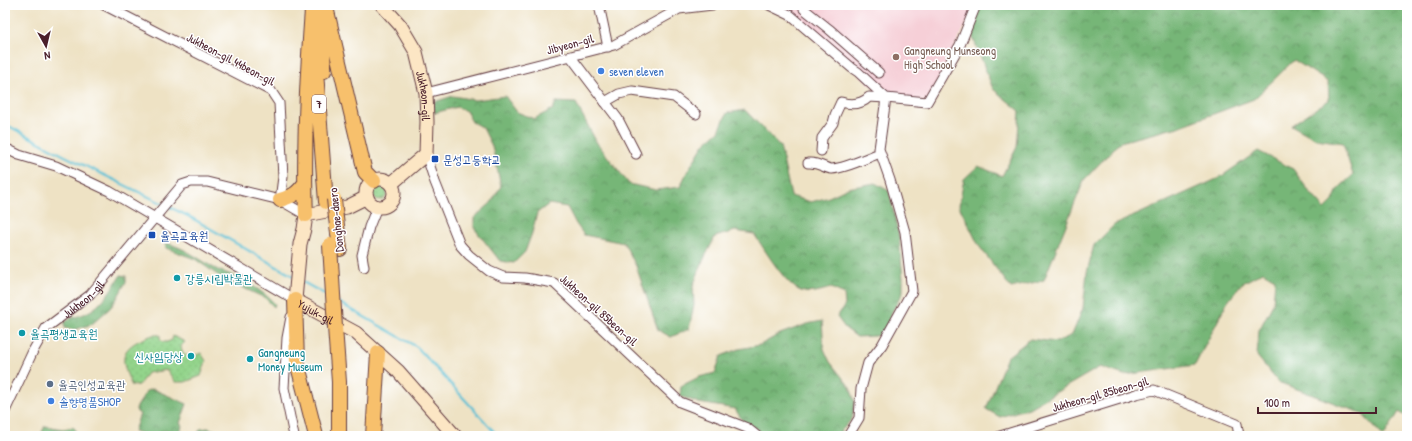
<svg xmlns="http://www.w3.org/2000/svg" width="1412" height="441" viewBox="0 0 1412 441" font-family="'Patrick Hand','Poor Story',sans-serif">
  <defs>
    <pattern id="grass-dots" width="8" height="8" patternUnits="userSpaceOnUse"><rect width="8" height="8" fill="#93d48b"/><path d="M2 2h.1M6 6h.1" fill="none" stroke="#80b678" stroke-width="1.8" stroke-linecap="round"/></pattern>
    <pattern id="forest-crowns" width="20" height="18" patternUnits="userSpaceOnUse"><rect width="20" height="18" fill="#76b677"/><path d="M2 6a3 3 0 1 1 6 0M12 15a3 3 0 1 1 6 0" fill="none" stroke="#639362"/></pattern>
  </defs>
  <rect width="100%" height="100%" fill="#fff"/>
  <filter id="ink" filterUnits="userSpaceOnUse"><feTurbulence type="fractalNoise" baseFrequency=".025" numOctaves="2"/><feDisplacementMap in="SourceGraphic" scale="8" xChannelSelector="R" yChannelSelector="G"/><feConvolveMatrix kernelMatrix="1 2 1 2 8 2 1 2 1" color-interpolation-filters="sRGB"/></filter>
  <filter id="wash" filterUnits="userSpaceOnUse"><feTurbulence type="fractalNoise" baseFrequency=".012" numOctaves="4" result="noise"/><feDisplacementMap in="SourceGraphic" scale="16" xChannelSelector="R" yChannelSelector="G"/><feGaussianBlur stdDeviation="0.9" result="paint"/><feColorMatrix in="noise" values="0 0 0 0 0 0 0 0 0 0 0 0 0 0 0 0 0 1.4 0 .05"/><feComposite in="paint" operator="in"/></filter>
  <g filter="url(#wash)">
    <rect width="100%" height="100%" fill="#eee2c4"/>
    <path fill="#f6cfd7" d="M769 5H976L927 102 886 98 790 15Z"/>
    <path fill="url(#grass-dots)" stroke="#6e7a5b" d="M373 193a7 7 0 1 1 14 0a7 7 0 1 1-14 0Z
      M153 335H160V339L163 342H167L172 340 173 336 185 342 181 346C183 359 191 358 201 353L206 361 201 376 185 382H175L167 370 147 373 139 385 132 386C117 355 122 346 153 335Z"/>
    <path fill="url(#forest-crowns)" stroke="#606a51" d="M978 5H1407V417L1399 412 1384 436H1383L1361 413 1278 382 1257 356 1259 330 1273 304 1275 279 1263 272 1241 284 1227 303 1195 365 1124 375 1100 367 1029 408 1000 417 986 409 1007 357 1030 339 1057 342 1072 335 1083 308 1087 272 1094 245 1114 225 1219 178 1258 151 1293 169 1308 190 1325 209 1333 201 1338 189 1353 175 1343 143 1316 139 1291 125 1329 100 1328 82 1294 60 1254 99 1178 127 1120 142 1084 180 1044 280 1011 288 979 246 959 206 964 179 978 166 1002 176 1017 147 1020 111 993 89 972 35Z
      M453 96 475 100 505 96 517 112 534 119 553 109 556 102 576 103 597 143 629 184 656 190 680 187 687 172 704 144 719 131 727 113 745 110 780 146 791 196 811 202 829 197 848 188 875 183 889 191 899 236 903 279V292L892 312 886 332 876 336 857 337 845 328 837 317 845 305 844 294 831 288C823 290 810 295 801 291 785 285 764 248 754 234L735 231 715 237 703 261 693 286 694 305 689 329 671 337 658 330 636 266 624 243 584 235 576 224 567 207 549 204 537 213 532 233 525 252 514 263 500 261 474 228V218L491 203 501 186 492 146 483 128 472 122 466 111 457 107 434 113V102Z
      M165 243C182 246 199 259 214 268 221 272 228 273 234 276 248 282 265 293 275 304L274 307 265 298 222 278 195 259 166 248Z
      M121 275 126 276V282L116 300 110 308 92 324 74 330 65 328 64 323C74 315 75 318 84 314 103 306 110 290 121 275Z
      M822 321 824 349 830 362 850 387 855 402 852 419 840 432 838 436H763L758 430 744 423 735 409 699 403 680 396 681 386 699 377 715 373 721 356 739 349 760 345 780 334 807 324Z
      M153 389 187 404 180 423 182 426 179 435 169 431H162L154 436H149L134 431 140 414 137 412 136 409C139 402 144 398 146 391Z
      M45 426 63 429 73 427 76 430 74 436H40Z
      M208 428 234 436H197L200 429Z"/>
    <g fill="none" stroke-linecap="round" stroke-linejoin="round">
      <path stroke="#57bfd4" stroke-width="2.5" d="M5 124 65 156 190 217 293 276
        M301 281 328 296
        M338 302 417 347 498 436"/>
    </g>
  </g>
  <g filter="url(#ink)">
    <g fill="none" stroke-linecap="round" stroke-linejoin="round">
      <defs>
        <g id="street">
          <path d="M104 5 271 91 279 103 283 177 280 200"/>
          <path d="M599 5 608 47"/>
          <path d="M769 5 790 15 852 68 858 72 886 98 927 102 960 45 976 5"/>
          <path d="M804 9 829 29 879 73"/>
          <path d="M571 57 618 119 636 154"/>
          <path d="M426 93 614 45 679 9 712 5"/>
          <path d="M605 102 619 94 632 91 674 97 696 114"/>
          <path d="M5 148 19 155 56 166 109 191 295 300 294 304"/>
          <path d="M821 151 822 138 833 123 835 115 841 102C851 105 861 105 869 97L886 98 879 149 890 180 905 232 912 291 882 345 868 363 861 389 859 418 848 436"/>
          <path d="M426 154 435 182 460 245 469 255 489 271 503 277 525 278 554 283 680 402 747 428 757 436"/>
          <path d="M808 163C820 162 824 169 832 169 847 168 866 158 880 153"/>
          <path d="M364 267 362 255 369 227 377 207"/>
          <path d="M291 317 287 338 284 388 294 436"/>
          <path id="s1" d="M5 411 33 351 46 328 90 295 182 185 191 182H207L280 200 306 215"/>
          <path d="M1000 436 1136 394 1154 390 1237 424 1239 436"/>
        </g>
        <g id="secondary">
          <path id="s2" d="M382 5 400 25 416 52 426 93 427 122 426 154 391 184"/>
          <circle cx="380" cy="193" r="14"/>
          <path id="s3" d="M367 197 347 207 306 215 304 229 300 244 295 300 356 333 398 371 455 436"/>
        </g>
        <path id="primary" d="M320 5 324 71
          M326 7 365 172 374 181
          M315 59 326 202
          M280 200C293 196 297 194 305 183
          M306 215C303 147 307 78 312 10
          M336 218 340 249
          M295 300 297 362 316 436
          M335 327 339 382V436
          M373 436 378 353"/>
      </defs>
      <use href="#street" stroke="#633c42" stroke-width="11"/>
      <use href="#secondary" stroke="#633c42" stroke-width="15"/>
      <use href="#primary" stroke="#633c42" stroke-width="16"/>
      <use href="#street" stroke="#fff" stroke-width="9"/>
      <use href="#secondary" stroke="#fce6c4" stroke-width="13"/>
      <use href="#primary" stroke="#f7c06c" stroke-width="14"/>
      <defs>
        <path id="primary-bridge" d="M334 199 336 218
          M330 245 335 327"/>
      </defs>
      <use href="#primary-bridge" stroke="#633c42" stroke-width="16" stroke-linecap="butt"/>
      <use href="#primary-bridge" stroke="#f7c06c" stroke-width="14"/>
    </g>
  </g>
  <circle fill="#8d6e63" stroke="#fff" stroke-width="1.5" cx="896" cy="57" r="4"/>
  <g fill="#3f7fe0" stroke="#fff" stroke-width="1.5">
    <circle cx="601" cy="71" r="4"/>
    <circle cx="51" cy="401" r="4"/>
  </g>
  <g fill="#1a4fb4" stroke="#fff" stroke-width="1.5">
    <rect x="431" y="155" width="8" height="8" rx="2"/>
    <rect x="148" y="231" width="8" height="8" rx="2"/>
  </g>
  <g fill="#0f9aa8" stroke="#fff" stroke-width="1.5">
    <circle cx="177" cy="278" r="4"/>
    <circle cx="22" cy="333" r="4"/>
    <circle cx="191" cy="356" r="4"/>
    <circle cx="250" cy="359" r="4"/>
  </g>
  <circle fill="#5c6f8a" stroke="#fff" stroke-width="1.5" cx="50" cy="384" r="4"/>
  <g text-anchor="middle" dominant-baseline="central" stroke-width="3" stroke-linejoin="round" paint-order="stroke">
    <rect fill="#fff" stroke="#80626b" stroke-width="1" x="312" y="95" width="14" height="18" rx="3"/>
    <g font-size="11" font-weight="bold" fill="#4a1f2b">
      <text x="319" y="104">7</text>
    </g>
    <g font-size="12" fill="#4a1f2b" stroke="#fff">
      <text transform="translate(570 44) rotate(-15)">Jibyeon-gil</text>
      <text transform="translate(231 59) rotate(28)">Jukheon-gil 44beon-gil</text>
      <text stroke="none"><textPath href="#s2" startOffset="103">Jukheon-gil</textPath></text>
      <text transform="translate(336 220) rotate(-96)">Donghae-daero</text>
      <text stroke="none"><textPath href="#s1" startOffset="140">Jukheon-gil</textPath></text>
      <text transform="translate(599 310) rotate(42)">Jukheon-gil 85beon-gil</text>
      <text stroke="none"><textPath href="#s3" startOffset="174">Yujuk-gil</textPath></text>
      <text transform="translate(1100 394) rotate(-16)">Jukheon-gil 85beon-gil</text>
    </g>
    <g font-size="12" fill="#785e54" stroke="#fff" text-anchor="start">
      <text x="904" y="50">Gangneung Munseong<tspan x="904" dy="14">High School</tspan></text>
    </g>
    <g font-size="12" fill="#366cbe" stroke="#fff" text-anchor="start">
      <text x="609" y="71">seven eleven</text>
      <text x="59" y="401">솔향명품SHOP</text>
    </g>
    <g font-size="12" fill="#164399" stroke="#fff" text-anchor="start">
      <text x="443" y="159">문성고등학교</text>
      <text x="160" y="235">율곡교육원</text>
    </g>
    <g font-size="12" fill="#0d838f" stroke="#fff" text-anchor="start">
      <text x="185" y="278">강릉시립박물관</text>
      <text x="30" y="333">율곡평생교육원</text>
      <text x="258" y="352">Gangneung<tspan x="258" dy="14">Money Museum</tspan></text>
      <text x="183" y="356" text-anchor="end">신사임당상</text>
    </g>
    <g font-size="12" fill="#4e5e75" stroke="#fff" text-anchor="start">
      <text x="58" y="384">율곡인성교육관</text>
    </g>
  </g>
  <rect width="1412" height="441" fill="none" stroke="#fff" stroke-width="20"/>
  <g transform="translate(46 46) rotate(172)" stroke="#ffffff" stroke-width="3" paint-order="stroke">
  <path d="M0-3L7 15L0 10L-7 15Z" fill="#4a1f2b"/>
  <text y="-6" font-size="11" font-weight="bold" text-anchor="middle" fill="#4a1f2b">N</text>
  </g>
  <path d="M1258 407v6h118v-6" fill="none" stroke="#4a1f2b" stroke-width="2"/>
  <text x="1264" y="407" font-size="12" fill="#4a1f2b" stroke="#ffffff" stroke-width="3" paint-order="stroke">100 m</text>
</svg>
